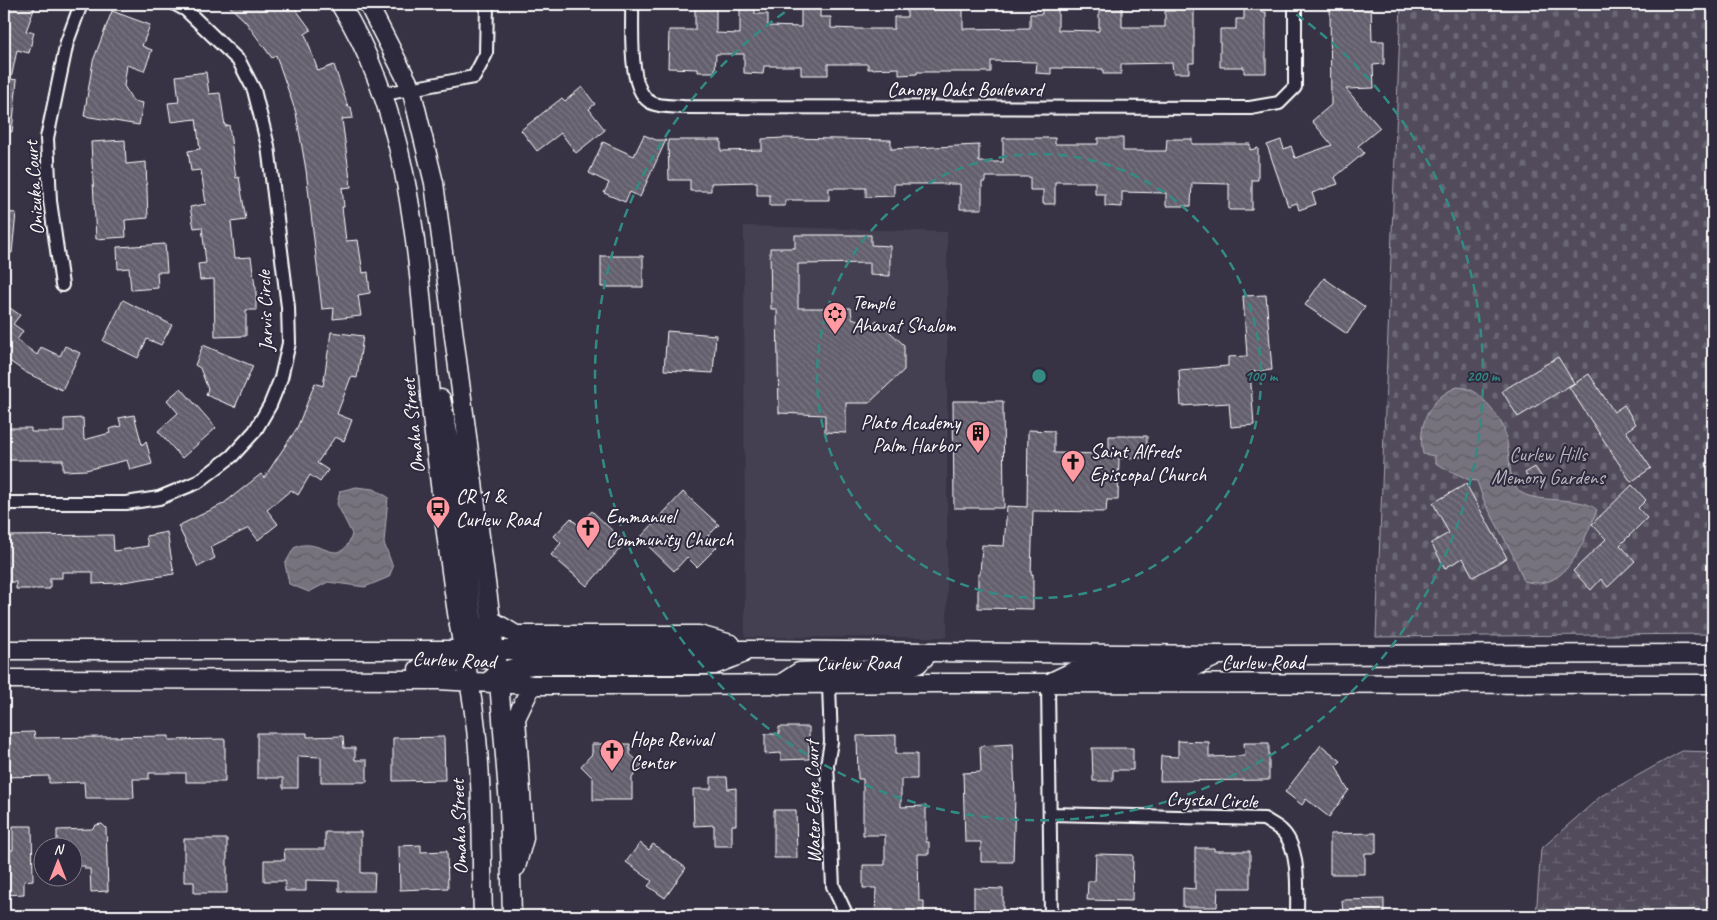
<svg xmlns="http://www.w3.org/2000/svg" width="1717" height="920" viewBox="0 0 1717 920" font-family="Caveat,sans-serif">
  <defs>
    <pattern id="wetland-marsh" width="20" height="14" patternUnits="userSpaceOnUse" patternTransform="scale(1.25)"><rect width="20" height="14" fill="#514c5c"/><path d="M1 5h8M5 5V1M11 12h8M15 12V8" fill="none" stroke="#6b6774"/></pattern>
    <pattern id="cemetery-stones" width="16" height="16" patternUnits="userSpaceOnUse" patternTransform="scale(1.25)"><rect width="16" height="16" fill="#514c5c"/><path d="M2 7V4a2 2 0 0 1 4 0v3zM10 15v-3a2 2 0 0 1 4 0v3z" fill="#6b6774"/></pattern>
    <pattern id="water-waves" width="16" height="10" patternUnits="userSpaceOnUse" patternTransform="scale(1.25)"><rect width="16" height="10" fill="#76737f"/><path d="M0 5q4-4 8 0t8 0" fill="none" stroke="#5f5e63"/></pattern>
    <pattern id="building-back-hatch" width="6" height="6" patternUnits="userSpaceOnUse" patternTransform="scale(1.25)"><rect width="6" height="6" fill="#635f6d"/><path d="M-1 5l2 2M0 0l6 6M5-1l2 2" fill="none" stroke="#7a7783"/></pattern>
  </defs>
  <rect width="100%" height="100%" fill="#373345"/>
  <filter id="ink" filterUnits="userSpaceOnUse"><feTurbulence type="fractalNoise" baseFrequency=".02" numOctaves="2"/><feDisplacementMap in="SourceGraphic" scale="10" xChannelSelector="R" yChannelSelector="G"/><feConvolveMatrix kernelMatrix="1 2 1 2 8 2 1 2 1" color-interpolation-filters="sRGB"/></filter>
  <g filter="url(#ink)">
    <path fill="#444051" d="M744 226 947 232V637H745Z"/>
    <path fill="url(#wetland-marsh)" stroke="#a8a6ae" d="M1682 751 1713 752V916H1536L1541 849 1601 796Z"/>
    <path fill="url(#cemetery-stones)" stroke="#a8a6ae" d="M1401 4H1713V634L1376 637Z"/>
    <path fill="url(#water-waves)" stroke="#adabb2" d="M1457 387C1472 388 1479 393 1488 405 1494 412 1500 419 1503 427 1511 445 1506 469 1516 487 1527 507 1580 493 1597 510 1583 541 1568 594 1524 581L1514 557 1484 501 1477 481 1469 480 1435 463V456L1423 454C1417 426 1429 398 1457 387Z
      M356 487 374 489 388 497 384 543 393 567 389 577 365 587 328 582 309 592 289 584 285 564 294 548C319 534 340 573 352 534L337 504 340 491Z"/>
    <path fill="url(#building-back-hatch)" stroke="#fff" d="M4 4H36L26 31 34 32 29 53 17 50 11 79 17 80 12 132H4Z
      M227 4H292L311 30 305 34 318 71 334 65 348 107H351L353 118 342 119 351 187 342 188 344 207H342L346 241 358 240 363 273 368 272 370 293 358 295 361 316 333 319 334 308 322 309 306 170 296 113 276 55 272 58 245 21Z
      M695 4H716V33L740 34V9H755V14H768V26L801 27V4H820V17H831V28L859 29H894V17H907V4H922V8H963V29L1030 28V14H1042V4H1058V30L1099 31V4H1122V27H1165V11H1174V4H1194V63H1189V73H1173L1172 63 1121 64V74H1103V69L1051 68V74L1036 73 1037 62 991 61V72H917V74L899 75V68L868 69V64H828V75H801V66H764L763 74 744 73V54H716L715 72H698V69L668 68 669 30H695Z
      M1244 4H1261V12H1266V73H1244V67H1220V29H1236V19H1244Z
      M1330 4H1371L1372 41H1384V64L1373 65 1374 88 1346 89 1380 128 1358 146 1364 153 1335 177 1338 184 1312 193 1316 204 1299 210 1297 203 1288 206 1267 145 1281 140 1284 149 1291 146 1295 158 1332 145 1312 121 1331 105Z
      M112 11 150 25 142 46 152 50 144 71 127 65 124 86 133 101 143 103 139 125 84 116 93 61Z
      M206 72 209 94 220 93 225 126 229 125 236 178 239 177 246 220 231 222 235 258 251 257 255 286H256V310H246V336L215 337 214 279 200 280 198 264 206 263 202 227 194 228 190 207 206 204 201 170 191 171 188 151 200 149 196 119 171 122 168 103 179 102 176 76Z
      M582 87 595 104 589 109 605 130 576 153 561 133 537 151 521 130 562 98 565 101Z
      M644 135 656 140H666L640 197 630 192 625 202 604 193 609 183 589 173 603 142 634 156Z
      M784 138 891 140V149L979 145V162H1003V138H1055V144H1098V138H1123V151H1166L1167 139H1192V144H1250V150L1258 148V180H1252V210H1229V184L1192 183 1191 206H1166V193L1122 192V207L1105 206V194H1095V182H1055V204H1043V190H1030V177H985V182H982V209H960V184H894V196L866 197V188H829V200H785V206H770V195H757V182L711 183V191H690V180H669L668 140H721V151L762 150V139Z
      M125 140 126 164 146 162 148 218 125 220 126 237 96 239 91 142Z
      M4 212 16 213 12 253 4 252Z
      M795 235H871V245L890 246V276L870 275V263L798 264V308H851L852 318 871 325 877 320 904 345V370L869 403H846V433L825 432V415L779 413 777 309H771L770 248H795Z
      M165 244 167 272H157L158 288 131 290 129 268 118 269 117 247Z
      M601 256H643V287H601Z
      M1324 278 1365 307 1347 334 1305 305Z
      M1266 295 1272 370 1250 372 1254 425 1231 427 1229 403 1181 406 1179 370 1228 366V357L1247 356 1243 296Z
      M123 300 172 325 161 345 147 339 138 358 103 341Z
      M4 304 20 315 13 324 23 331 17 340 37 355 41 347 60 356 65 346 80 353 62 390 25 372 4 357Z
      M667 331 716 335 713 373 664 370Z
      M331 332 363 336 357 378 351 377 337 414 352 420 344 441 335 437 317 463 328 470 320 482 310 475 298 495 291 490 267 510 278 524 258 540 249 528 210 547 215 558 198 567 178 526 223 504 261 474 264 478 297 428 315 383 323 386Z
      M203 345 253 366 235 407 206 395 208 389 200 368 195 365Z
      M1558 357 1574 383 1518 417 1502 391Z
      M1589 374 1614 412 1624 405 1636 424 1626 431 1651 468 1631 482 1569 387Z
      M181 388 216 428 182 458 158 431 178 413 167 400Z
      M953 401H1003L1004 508H954Z
      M134 415 142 445 146 441 152 464 130 470 127 460 86 470 63 471V460H4V428H31V432H64V419L83 418 84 440 110 433 109 429 121 426 119 418Z
      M1028 430 1054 431V453L1109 454V436H1147V458H1119L1118 500H1107L1106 512 1033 511 1031 574H1033V609L978 608V574H980L982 545 1004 546 1007 506 1027 507Z
      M1535 467 1543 479 1533 485 1525 473Z
      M1466 484 1507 558 1473 577 1463 558 1445 568 1431 543 1449 533 1433 503Z
      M1632 485 1646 500 1638 508 1647 518 1620 545 1635 561 1608 587 1601 579 1591 590 1573 571 1606 539 1592 524Z
      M683 492 719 525 707 537 717 547 697 567 687 557 674 571 640 538Z
      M592 511 625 543 587 586 551 555 561 543 554 536 571 518 578 525Z
      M167 532 174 574 117 583 93 584V572H62V578H50V589H16V582H4V536L113 535 114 551 148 546 146 536Z
      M779 727H809V759L781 760V753L765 754V734H779Z
      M34 732 35 738 169 736V740L225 739V782H186V773H149V779H133L134 798H85L84 782 49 783V776L4 777V733Z
      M257 733H307V737L343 736 344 748H355V760H367V782H321V757L298 756V788H283V778H257Z
      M896 735V754H917V779H901V807L926 806V842H929V854H918L919 901H924V916H875L876 888H863V865H885V835H863V779H858L857 736Z
      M444 737 445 780 393 781V738Z
      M1178 741 1209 742V757L1245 756 1244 743H1269V780L1160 781 1161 756 1178 757Z
      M592 744H630V754L642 765 632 778V800H593V778L581 766 592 754Z
      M1013 744 1015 797 1013 862H981V842H965L963 773 981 772 980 746Z
      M1321 745 1341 761 1336 766 1346 787 1349 790 1329 817 1306 799 1302 805 1285 792Z
      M1092 748H1133V770H1113V781H1093Z
      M711 777H727L728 789 736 788V825H732V846H714V825L694 826 693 789H711Z
      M774 810H796L797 858H774Z
      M102 824 106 828 108 891 91 892 90 869H85V866H72V848H57V830L92 829 96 825Z
      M13 826H32L33 880 24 881V894L4 895V850H13Z
      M325 832H361V873H375L374 891H339V881L306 880V891H285V881H264V860H285L284 849H325Z
      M1376 833V853H1365V874H1330V834Z
      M184 839H227V893H194V882H184Z
      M640 843 649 850 653 844 686 868 665 898 648 886 652 881 626 862Z
      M421 845V852L447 851 448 888 400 890 399 846Z
      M1195 848H1214V851H1250V888H1218L1217 907H1183V888L1195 889Z
      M1096 854 1133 855 1132 901 1087 900 1088 881H1095Z
      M974 888 1003 889V916H974Z
      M1384 899V916H1343L1342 900Z"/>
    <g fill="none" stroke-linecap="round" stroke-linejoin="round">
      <defs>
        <path id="street" d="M632 4C633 28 627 92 652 103 660 107 674 106 683 107L1250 108 1279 103 1295 87V4
          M384 94 474 77 486 54 487 4
          M62 285 50 201 47 138 67 42 81 4
          M4 503H126L159 498 198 482 232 456 255 431 270 405 281 378 289 343 288 307 268 146 254 90 239 61 186 10 175 4
          M1048 683 1051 916
          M829 685 831 742 827 765 833 886 847 916
          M1050 814 1264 819C1270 823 1279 827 1284 833 1300 851 1297 893 1297 916"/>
        <path id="secondary" d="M340 4C424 139 417 299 436 452 443 507 449 563 458 619 463 652 471 686 475 720 483 784 481 852 483 916
          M368 4 411 88 434 183 499 682 509 805 512 916
          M441 399 450 442 474 631 485 659
          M488 625 491 620 516 635H699L731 644
          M4 650H754L1220 655 1713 654
          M418 669C440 669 456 666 473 652
          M4 679 438 680 532 685H675L933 683 1713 684
          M489 681C502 669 515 667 533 665H714L742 654
          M1053 681 1076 670 1193 667 1215 657
          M779 685 799 672 906 668 918 664 930 652
          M516 867 524 838 516 718 532 685 522 683"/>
      </defs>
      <use href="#street" stroke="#fff" stroke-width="16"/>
      <use href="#secondary" stroke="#fff" stroke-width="21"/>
      <use href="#street" stroke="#2f2a3d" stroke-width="12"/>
      <use href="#secondary" stroke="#2f2a3d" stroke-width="18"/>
    </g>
  </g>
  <g fill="none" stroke="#338b84" stroke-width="2.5" stroke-dasharray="9 6">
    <circle cx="1039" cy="376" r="222"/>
    <path d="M1284 6A444 444 0 1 1 794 6"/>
  </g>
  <defs>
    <symbol id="synagogue-pin" viewBox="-11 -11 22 30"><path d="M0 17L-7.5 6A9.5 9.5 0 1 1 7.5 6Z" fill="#ff9aa2" stroke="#2f2a3d"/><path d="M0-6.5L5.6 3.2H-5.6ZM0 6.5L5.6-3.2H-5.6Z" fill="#111"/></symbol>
    <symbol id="building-pin" viewBox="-11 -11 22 30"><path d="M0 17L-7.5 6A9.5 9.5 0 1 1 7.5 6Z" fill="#ff9aa2" stroke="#2f2a3d"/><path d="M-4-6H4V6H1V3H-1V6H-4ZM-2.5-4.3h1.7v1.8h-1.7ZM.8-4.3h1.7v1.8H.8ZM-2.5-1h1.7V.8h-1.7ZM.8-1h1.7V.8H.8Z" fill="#111"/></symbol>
    <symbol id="church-pin" viewBox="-11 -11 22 30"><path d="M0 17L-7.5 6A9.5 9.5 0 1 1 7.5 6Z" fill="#ff9aa2" stroke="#2f2a3d"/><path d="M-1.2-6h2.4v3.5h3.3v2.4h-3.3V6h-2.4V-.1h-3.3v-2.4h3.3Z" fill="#111"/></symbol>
    <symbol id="bus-pin" viewBox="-11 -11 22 30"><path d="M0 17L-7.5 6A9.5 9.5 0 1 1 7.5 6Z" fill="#ff9aa2" stroke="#2f2a3d"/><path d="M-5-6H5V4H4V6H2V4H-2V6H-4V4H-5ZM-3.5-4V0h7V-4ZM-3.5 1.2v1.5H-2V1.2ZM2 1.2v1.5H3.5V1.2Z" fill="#111"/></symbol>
  </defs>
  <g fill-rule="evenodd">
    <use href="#synagogue-pin" x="821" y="300" width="28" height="38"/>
    <use href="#building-pin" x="964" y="419" width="28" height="38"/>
    <use href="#church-pin" x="1059" y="448" width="28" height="38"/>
    <use href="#bus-pin" x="424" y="494" width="28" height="38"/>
    <use href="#church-pin" x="574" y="514" width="28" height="38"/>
    <use href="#church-pin" x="598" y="737" width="28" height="38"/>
  </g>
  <g text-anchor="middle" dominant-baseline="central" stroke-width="4" stroke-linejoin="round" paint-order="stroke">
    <g font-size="20" fill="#fff" stroke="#2f2a3d">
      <text x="965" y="89">Canopy Oaks Boulevard</text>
      <text transform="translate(34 188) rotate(-94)">Onizuka Court</text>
      <text transform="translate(265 311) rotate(-92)">Jarvis Circle</text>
      <text transform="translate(413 426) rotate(-96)">Omaha Street</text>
      <text transform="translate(454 660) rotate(2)">Curlew Road</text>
      <text x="1263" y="662">Curlew Road</text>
      <text transform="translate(858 663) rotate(-1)">Curlew Road</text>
      <text transform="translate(1212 800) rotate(2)">Crystal Circle</text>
      <text transform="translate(813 802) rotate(-91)">Water Edge Court</text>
      <text transform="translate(459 827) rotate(-92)">Omaha Street</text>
    </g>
    <g font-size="20" fill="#fff" stroke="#2f2a3d" text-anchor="start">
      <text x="852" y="302">Temple<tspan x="852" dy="23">Ahavat Shalom</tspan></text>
      <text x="960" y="422" text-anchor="end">Plato Academy<tspan x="960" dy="23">Palm Harbor</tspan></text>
      <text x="1090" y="451">Saint Alfreds<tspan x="1090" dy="23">Episcopal Church</tspan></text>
      <text x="456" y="496">CR 1 &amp;<tspan x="456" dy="23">Curlew Road</tspan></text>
      <text x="606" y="516">Emmanuel<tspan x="606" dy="23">Community Church</tspan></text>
      <text x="630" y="739">Hope Revival<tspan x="630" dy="23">Center</tspan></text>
    </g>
    <g font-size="20" fill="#b9b7be" stroke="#2f2a3d">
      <text x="1548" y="454">Curlew Hills<tspan x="1548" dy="23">Memory Gardens</tspan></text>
    </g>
  </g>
  <circle cx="1039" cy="376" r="8" fill="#338b84" stroke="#2f2a3d" stroke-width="2.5"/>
  <g font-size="15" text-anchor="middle" font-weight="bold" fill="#338b84" stroke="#2f2a3d" stroke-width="4" stroke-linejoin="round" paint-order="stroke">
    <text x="1261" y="381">100 m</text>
    <text x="1483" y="381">200 m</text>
  </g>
  <rect width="1717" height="920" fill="none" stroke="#2f2a3d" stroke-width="20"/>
  <rect x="10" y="10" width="1697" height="900" fill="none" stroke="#fff" stroke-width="2" filter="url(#ink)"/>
  <g transform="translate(58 862)"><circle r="24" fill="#2f2a3d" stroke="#827f8b"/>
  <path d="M0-4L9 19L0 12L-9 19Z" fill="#ff9aa2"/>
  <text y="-8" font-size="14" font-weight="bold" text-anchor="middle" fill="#ffffff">N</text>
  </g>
</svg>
